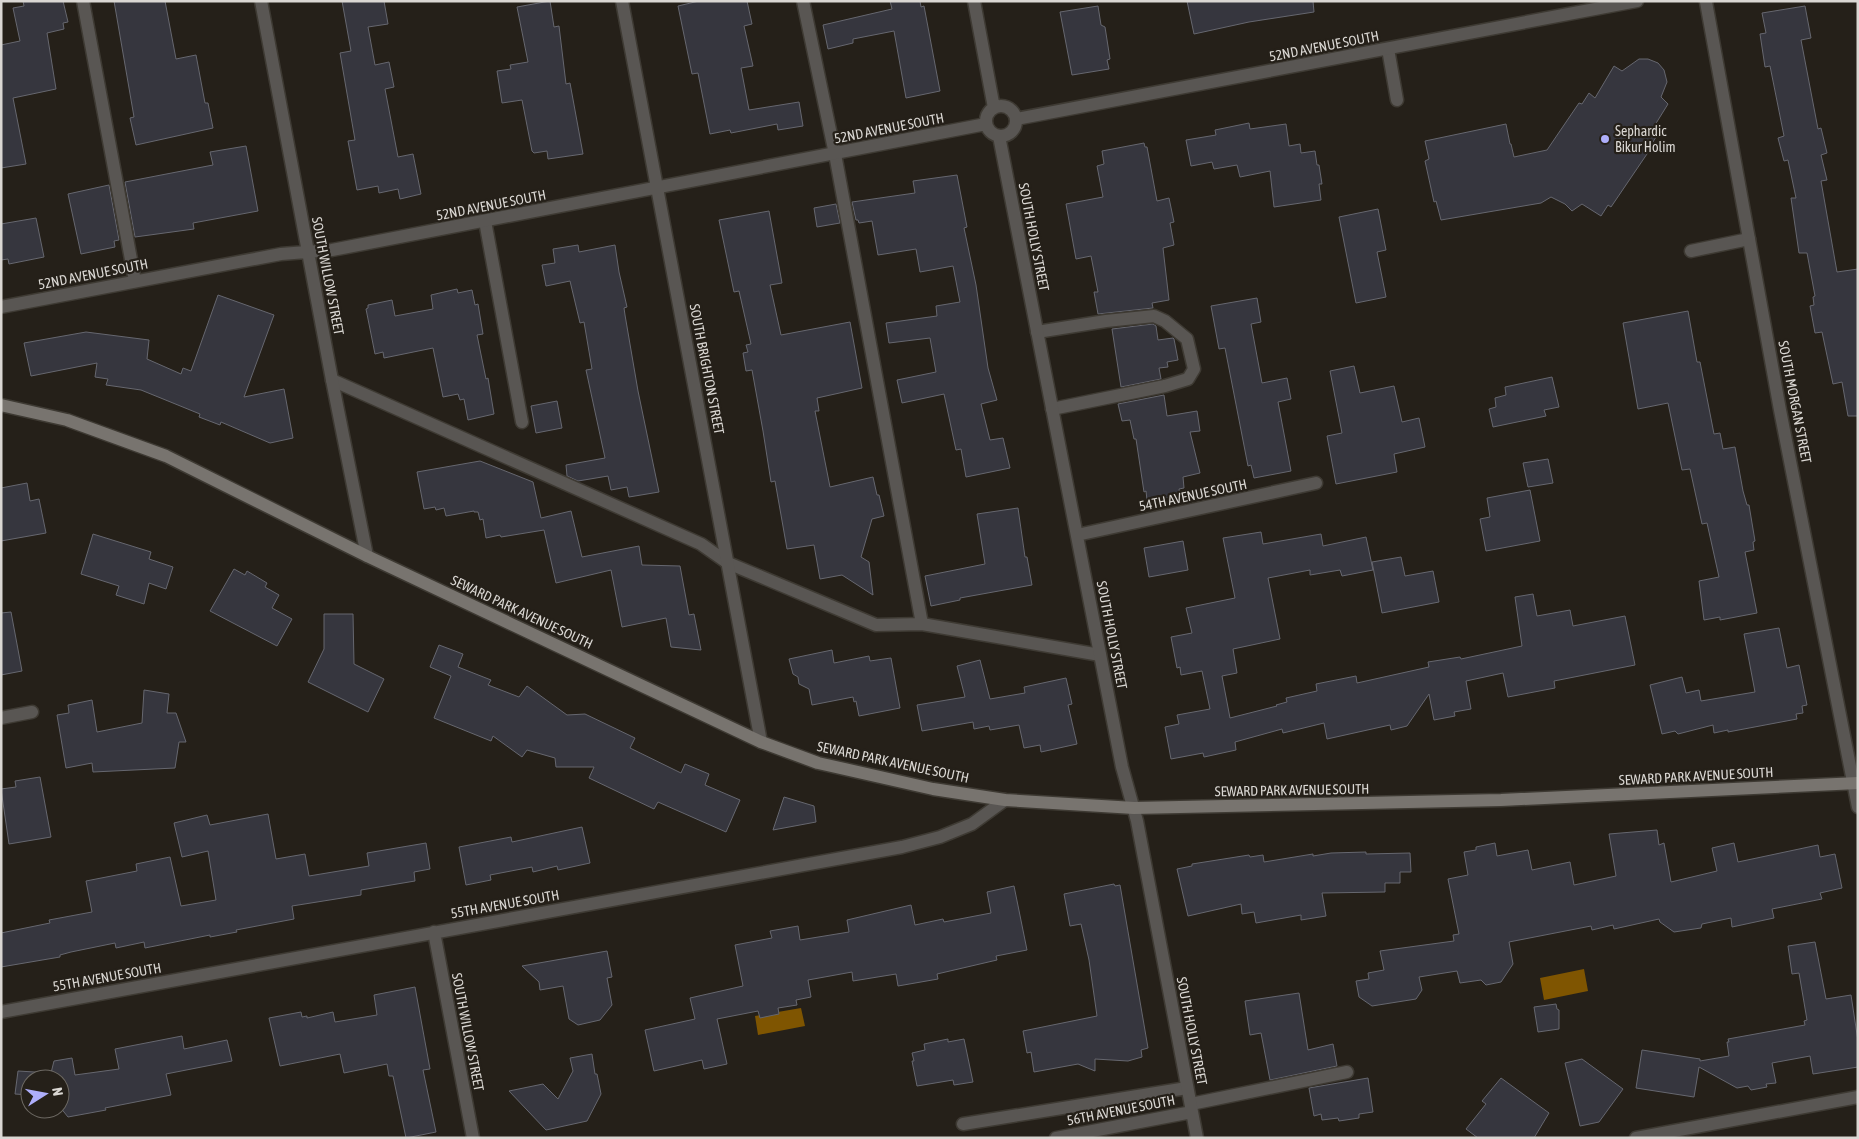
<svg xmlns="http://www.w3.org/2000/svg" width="1859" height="1139" viewBox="0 0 1859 1139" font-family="'Asap Condensed',sans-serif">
  <rect width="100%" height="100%" fill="#252019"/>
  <path fill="#7f5501" d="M1584 969 1588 991 1544 1000 1540 978Z
    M801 1008 805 1026 758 1035 755 1016Z"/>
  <path fill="#36363e" stroke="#66676f" d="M23 1H63L68 22 63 23 64 29 47 33 56 89 13 98 26 164 1 168V45L20 41 13 8 24 6Z
    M114 1H165L176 59 196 55 205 103H208L213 128 136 145 130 118 134 117Z
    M342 1H384L388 24 368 27 375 65 389 62 394 87 385 89 398 157 413 154 421 194 400 199 398 189 379 193 378 186 357 190 348 141 355 140 340 53 351 51Z
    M550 1 554 27 559 26 566 84 570 83 583 154 548 159 547 151 534 153 532 151 522 100 502 103 497 71 511 69 510 65 528 62 517 7Z
    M699 1H747L752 24 744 26 753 66 741 68 749 110 799 102 803 126 778 130 777 124 731 133 730 130 710 134 698 73 692 74 678 6Z
    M890 1H920L921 7 924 6 940 91 906 98 894 31 853 39V43L828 49 823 25 892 9Z
    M1187 1H1313L1314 12 1249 22 1194 34Z
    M1098 6 1101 25 1105 27 1110 59 1107 60 1109 69 1072 75 1060 12Z
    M1805 6 1811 38 1801 40 1818 129 1821 128 1827 153 1821 155 1827 180 1821 181 1837 272 1858 269V416H1848L1842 382 1833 384 1822 332 1815 333 1810 306 1814 305 1813 297 1815 296 1807 253H1799L1791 198H1796L1788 160 1784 161 1778 138 1784 136 1770 66 1765 67 1760 34 1766 33 1762 13Z
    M1639 59H1648L1658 63 1664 70 1667 82 1661 97 1668 104 1650 133 1656 137 1648 150 1649 151 1611 207 1608 205 1601 216 1582 204 1572 211 1565 204 1551 197 1541 203 1441 220 1436 201 1434 202 1425 161 1429 159 1425 141 1506 124 1510 144H1511L1514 157 1547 150 1579 103 1582 104 1589 93 1595 98 1614 66 1622 71Z
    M1249 123 1250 129 1286 124 1289 146 1300 144 1301 153 1315 151 1317 165H1319L1322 184H1319L1321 200 1274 207 1270 171 1240 177 1237 165 1214 169 1212 162 1191 166 1186 140 1216 135 1215 130Z
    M1144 143 1145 147H1147L1157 201 1169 198 1174 222 1170 223 1174 245 1163 248 1169 300 1152 303 1153 308 1098 314 1094 292H1098L1091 256 1076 259 1066 204 1103 197 1097 166 1104 164 1102 151Z
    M246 146 258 211 193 223 194 229 135 237 125 182 213 165 210 152Z
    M957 175 967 227 964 228 976 285 988 368 997 400 981 404 990 440 1003 438 1010 468 966 477 961 449 956 450 944 394 902 403 897 380 936 372 930 338 889 343 886 323 937 316 936 306 960 302 953 266 920 272 916 249 878 255 872 221 859 223 858 220H856L852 202 915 193 913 181Z
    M109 185 119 240 114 241 115 247 81 254 68 194Z
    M836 204 840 223 817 227 814 208Z
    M1378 209 1386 250 1377 252 1386 297 1356 303 1339 217Z
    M769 211 782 283 770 285 781 335 850 322 862 388 817 398 819 411H815L830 487 873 477 877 495H879L884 516 872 519 861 557 869 562 873 595 842 575 820 579 814 545 787 549 775 481 771 482 763 431 752 370 746 371 743 353 748 352 746 345 751 344 739 291 734 292 719 220Z
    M36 218 44 257 9 264 8 259 1 260V224Z
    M578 245 579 252 615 245 619 272 627 307 624 308 625 315 638 391 659 492 629 497 627 487 611 490 608 476 578 481 567 476 566 465 605 458 586 370 592 369 584 322 580 323 570 281 546 286 542 265 555 263 553 249Z
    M457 289 458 293 472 290 475 305 478 304 483 334 477 335 486 379 488 378 494 414 468 420 464 399 460 400 458 394 443 397 433 348 384 358 383 352 375 354 366 309 368 308V305L392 300 395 316 433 309 431 295Z
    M218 295 274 315 244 397 284 389 293 438 270 443 221 422 220 425 199 417 200 414 141 390 106 385 108 379 95 377 97 363 31 376 24 343 86 332 149 340 147 359 181 374 183 368 191 371Z
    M1257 298 1261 322 1251 324 1262 383 1287 378 1291 399 1278 402 1291 471 1254 478 1251 465 1248 466 1225 348 1219 349 1211 306Z
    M1688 311 1697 362H1700L1714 434 1720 433 1723 449 1735 447 1743 491 1747 505H1749L1755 541 1753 542 1754 550 1745 552 1757 613 1720 620V617L1704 620 1699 581 1719 577 1707 523 1702 524 1690 469 1682 470 1668 403 1638 409 1623 323Z
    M1153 324 1156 326 1158 340 1173 338 1174 339 1178 360 1167 362 1168 367 1159 368 1161 379 1121 387 1112 329Z
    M1354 366 1360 393 1394 386 1402 422 1419 418 1425 447 1394 454 1397 472 1336 484 1327 436 1342 433 1330 371Z
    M1552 377 1559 407 1544 410 1546 416 1493 427 1489 409 1496 407 1495 398 1506 395 1505 387Z
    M1164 395 1167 416 1197 411 1200 431 1190 432 1200 473 1183 477 1184 488 1179 489 1180 496 1147 500 1146 491 1144 492 1136 439H1134L1130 420 1122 421 1118 404Z
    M557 401 562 428 536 433 531 406Z
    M1548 459 1553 483 1528 487 1523 463Z
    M480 461 533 482 541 518 571 511 582 557 639 546 642 565 680 566 689 615 694 614 701 650 671 647 666 618 622 627 611 570 556 583 544 530 501 537 500 535 486 538 483 519 480 520 478 512H474V511L446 516 444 508 436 510 435 507 424 509 417 472Z
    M27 483 30 501 39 499 46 533 1 541V488Z
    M1530 490 1540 541 1486 551 1480 519 1490 517 1487 498Z
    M1018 508 1025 557H1027L1032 585 960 598V600L931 606 925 576 985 564 977 514Z
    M1261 532 1263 544 1321 534 1323 546 1366 537 1373 570 1342 576 1340 570 1310 575V570L1268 578 1280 639 1233 649 1237 673 1222 676 1230 718 1277 706 1276 705 1287 702 1286 698 1317 691 1316 684 1356 676 1357 683 1429 667 1428 662 1460 657 1461 659 1522 646 1515 597 1533 594 1537 616 1570 610 1573 626 1625 616 1635 665 1554 681 1555 688 1508 697 1503 673 1466 681 1471 709 1454 712 1455 716 1434 720 1429 694 1407 726 1391 730 1390 725 1327 739 1324 723 1283 733 1282 729 1235 742 1236 750 1204 757 1203 753 1171 759 1165 727 1179 724 1177 715 1210 709 1202 671 1181 675 1180 667 1177 668 1171 637 1192 633 1186 608 1235 598 1223 538Z
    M93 534 151 552 149 559 173 567 166 589 149 583 144 604 116 595 119 586 81 574Z
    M1183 541 1188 570 1149 577 1144 548Z
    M1401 557 1405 576 1433 571 1439 602 1382 613 1372 562Z
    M234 569 245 575 247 571 267 583 265 587 279 595 272 608 292 619 277 646 210 611Z
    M11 612 22 671 1 675V613Z
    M324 614H353L354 664 384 679 368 712 308 682 324 649Z
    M1779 628 1787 668 1799 665 1807 705 1802 706 1803 713 1796 714 1797 719 1728 732V730L1714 733 1713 725 1678 734 1675 731 1662 734 1650 685 1682 677 1686 693 1699 690 1701 701 1755 692 1744 634Z
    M439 645 463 654 458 667 491 680 488 685 519 697 527 686 567 715 585 714 635 738 630 748 681 773 685 764 709 774 705 785 740 800 726 832 658 802 654 809 589 778 594 767H556L555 758 527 750 522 757 493 736 491 741 434 718 451 676 430 667Z
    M832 650 834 663 869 656 870 661 891 658 900 708 859 716 856 701 854 702 853 697 812 705 809 689 799 684 798 677 793 674 789 659Z
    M980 660 990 699 1025 693 1024 687 1066 678 1072 704 1068 705 1077 744 1041 752 1040 745 1024 748 1019 725 990 730 989 726 974 729 973 722 922 731 917 705 965 697 957 666Z
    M144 690 169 694 167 713H176L186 742H179L175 768 93 772 92 763 66 768 57 715 69 713 68 705 92 700 97 732 142 723Z
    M40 777 51 837 9 844 1 789 16 787 15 781Z
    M784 797 814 806 816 822 773 830Z
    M268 814 276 859 305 854 309 876 369 866 367 853 426 843 430 869 414 872 415 881 361 890V895L292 906 294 919 236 930 237 932 210 937V935L145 948 144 942 116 948 115 943 71 952 60 955V957L1 967V933L50 923 49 920 92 912 86 881 137 871 136 864 170 857 181 906 216 900 208 851 182 857 174 823 207 815 210 825Z
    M582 827 590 863 558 870 557 866 533 872 532 867 490 875 491 880 466 885 459 847 511 837 512 842Z
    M1657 830 1659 845 1664 843 1671 882 1717 871 1712 848 1734 843 1738 862 1818 845 1820 857 1835 854 1842 888 1820 893 1822 899 1772 909 1774 918 1732 927 1731 918 1702 924 1701 928 1674 932 1660 922 1659 919 1614 929 1613 925 1592 930 1591 926 1509 942 1513 964 1501 982 1486 985 1481 980 1460 983 1457 971 1419 977 1422 990 1416 999 1372 1006 1359 997 1356 981 1369 979 1368 973 1384 970 1380 951 1454 941 1453 935 1459 934 1448 879 1468 875 1464 852 1476 850V847L1495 843 1497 856 1528 850 1532 870 1570 862 1574 885 1616 876 1609 834Z
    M1366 852V854L1410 853 1411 872H1400V883H1385V892L1322 893 1326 916 1301 920V915L1256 923 1254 912 1242 914 1241 904 1188 916 1177 869 1192 866V864L1249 855 1250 857 1263 855 1264 862 1313 854V856L1331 853Z
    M1114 884 1115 886 1120 885 1148 1048 1141 1050 1142 1057 1128 1061 1095 1059V1071L1078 1064 1034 1072 1031 1052 1027 1053 1023 1031 1097 1016 1089 960 1081 924 1070 926 1064 894Z
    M1014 886 1027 950 996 956 997 960 937 974 938 979 898 986 896 974 853 981 852 972 808 980 811 997 796 1000 797 1005 778 1008 779 1014 760 1018 758 1011 717 1019 727 1064 704 1069 702 1060 654 1071 645 1030 695 1019 690 998 743 986 735 945 772 938 770 931 798 926 800 940 849 932 847 920 911 905 915 925 943 919 944 922 991 913 987 892Z
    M1815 942 1826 999 1851 995 1858 1041V1067L1813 1074 1810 1056 1772 1063 1776 1083 1766 1084 1767 1087 1751 1090 1748 1086 1737 1088 1699 1067 1694 1097 1636 1088 1642 1050 1700 1059V1061L1729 1056 1727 1042H1729L1728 1039 1805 1025 1804 1021 1807 1020 1799 973 1792 974 1788 946Z
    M607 951 612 977 607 978 612 1005 600 1020 578 1025 569 1019 563 986 540 990 539 982 522 966Z
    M415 987 430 1069 423 1070 436 1132 406 1138 393 1076H389L387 1064 344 1073 340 1054 280 1066 269 1018 301 1012 302 1017 307 1016V1018L333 1012 335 1022 377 1015 374 995Z
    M1299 993 1308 1050 1333 1044 1337 1066 1270 1080 1261 1033 1250 1035 1245 1001Z
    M1556 1004 1557 1009 1559 1010V1029L1538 1032 1534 1007Z
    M182 1036 184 1049 227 1040 232 1061 166 1074 171 1095 105 1108 106 1110 68 1117 60 1107V1079H30V1095L15 1094 18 1071 51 1073 54 1061 72 1058 75 1075 119 1069 115 1049Z
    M948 1039V1042L964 1039 973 1082 954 1085 953 1080 917 1086 912 1061H914L912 1053 925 1050 924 1044Z
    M592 1054 595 1074H597L601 1094 587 1121 546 1130 509 1091 543 1084 558 1099 573 1071 570 1058Z
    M1582 1059 1623 1089 1599 1122 1580 1126 1565 1063Z
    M1368 1078 1373 1112 1359 1114V1118L1339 1121 1338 1118 1322 1120 1321 1114 1314 1116 1309 1088Z
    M1501 1078 1549 1113 1534 1138H1478L1466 1129 1486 1104 1482 1101Z"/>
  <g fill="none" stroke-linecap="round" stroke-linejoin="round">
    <defs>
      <path id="service" d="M83 1 135 281
        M803 1 835 154 922 624
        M1388 49 1397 100
        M485 221 522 422
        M1691 251 1749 239
        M1037 332 1106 321 1154 316 1165 321 1187 339 1194 369 1188 379 1165 386 1052 409
        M332 380 701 544 728 563 876 625 922 624 1100 655
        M1191 1104 1347 1072
        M963 1124 1187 1088
        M1636 1138 1858 1097"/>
      <path id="minor" d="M261 1 332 380 367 556
        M622 1 761 742
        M974 1 994 108
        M1706 2 1780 410 1858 807
        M986 121a15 15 0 1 1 30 0a15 15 0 1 1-30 0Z
        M1016 119 1637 1
        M999 136 1122 767 1137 821 1197 1138
        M1 307 281 254 332 250 986 124
        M1077 535 1316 483
        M1 718 32 712
        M434 932 473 1138
        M1 1012 902 847 940 837 972 824 1005 800
        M1056 1138 1192 1112"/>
      <path id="secondary" d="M1 405 67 420 166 456 367 556 761 742 818 763 933 789 1005 800 1134 808 1501 800 1858 783"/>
    </defs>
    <use href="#service" stroke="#3e3a33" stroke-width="15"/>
    <use href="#minor" stroke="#3e3a33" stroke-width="15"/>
    <use href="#secondary" stroke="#3e3a33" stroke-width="15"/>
    <use href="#service" stroke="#595653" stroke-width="12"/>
    <use href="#minor" stroke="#595653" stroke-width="12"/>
    <use href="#secondary" stroke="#78746f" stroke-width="12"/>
  </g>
  <circle fill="#aeaefa" stroke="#252019" stroke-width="2" cx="1605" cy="139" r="5"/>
  <g text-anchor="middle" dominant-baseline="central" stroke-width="4.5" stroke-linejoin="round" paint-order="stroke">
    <g font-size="14" fill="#dad7d3" stroke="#252019">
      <text transform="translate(1324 46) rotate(-11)">52ND AVENUE SOUTH</text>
      <text transform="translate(889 128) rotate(-11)">52ND AVENUE SOUTH</text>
      <text transform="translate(491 205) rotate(-11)">52ND AVENUE SOUTH</text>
      <text transform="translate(1034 237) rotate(79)">SOUTH HOLLY STREET</text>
      <text transform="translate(93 274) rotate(-11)">52ND AVENUE SOUTH</text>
      <text transform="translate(328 276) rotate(79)">SOUTH WILLOW STREET</text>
      <text transform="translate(707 369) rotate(79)">SOUTH BRIGHTON STREET</text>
      <text transform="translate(1795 402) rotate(79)">SOUTH MORGAN STREET</text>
      <text transform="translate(1193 495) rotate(-12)">54TH AVENUE SOUTH</text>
      <text transform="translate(522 612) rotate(25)">SEWARD PARK AVENUE SOUTH</text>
      <text transform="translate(1112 635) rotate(79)">SOUTH HOLLY STREET</text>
      <text transform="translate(893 762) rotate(12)">SEWARD PARK AVENUE SOUTH</text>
      <text transform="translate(1696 776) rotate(-3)">SEWARD PARK AVENUE SOUTH</text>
      <text transform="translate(1292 790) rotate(-1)">SEWARD PARK AVENUE SOUTH</text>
      <text transform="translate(505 904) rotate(-10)">55TH AVENUE SOUTH</text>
      <text transform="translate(107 977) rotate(-10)">55TH AVENUE SOUTH</text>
      <text transform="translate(1192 1031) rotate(79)">SOUTH HOLLY STREET</text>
      <text transform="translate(468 1032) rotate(79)">SOUTH WILLOW STREET</text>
      <text transform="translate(1121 1110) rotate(-11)">56TH AVENUE SOUTH</text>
    </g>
    <g font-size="14" fill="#dad7d3" stroke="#252019" text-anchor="start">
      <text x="1615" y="131">Sephardic<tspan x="1615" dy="16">Bikur Holim</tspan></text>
    </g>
  </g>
  <rect width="1859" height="1139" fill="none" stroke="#dad7d3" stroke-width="5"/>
  <g transform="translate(45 1094) rotate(79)"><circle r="24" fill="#252019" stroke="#6d6963"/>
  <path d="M0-4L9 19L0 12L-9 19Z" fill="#aeaefa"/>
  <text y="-8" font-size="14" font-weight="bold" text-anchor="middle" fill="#dad7d3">N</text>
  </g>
</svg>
